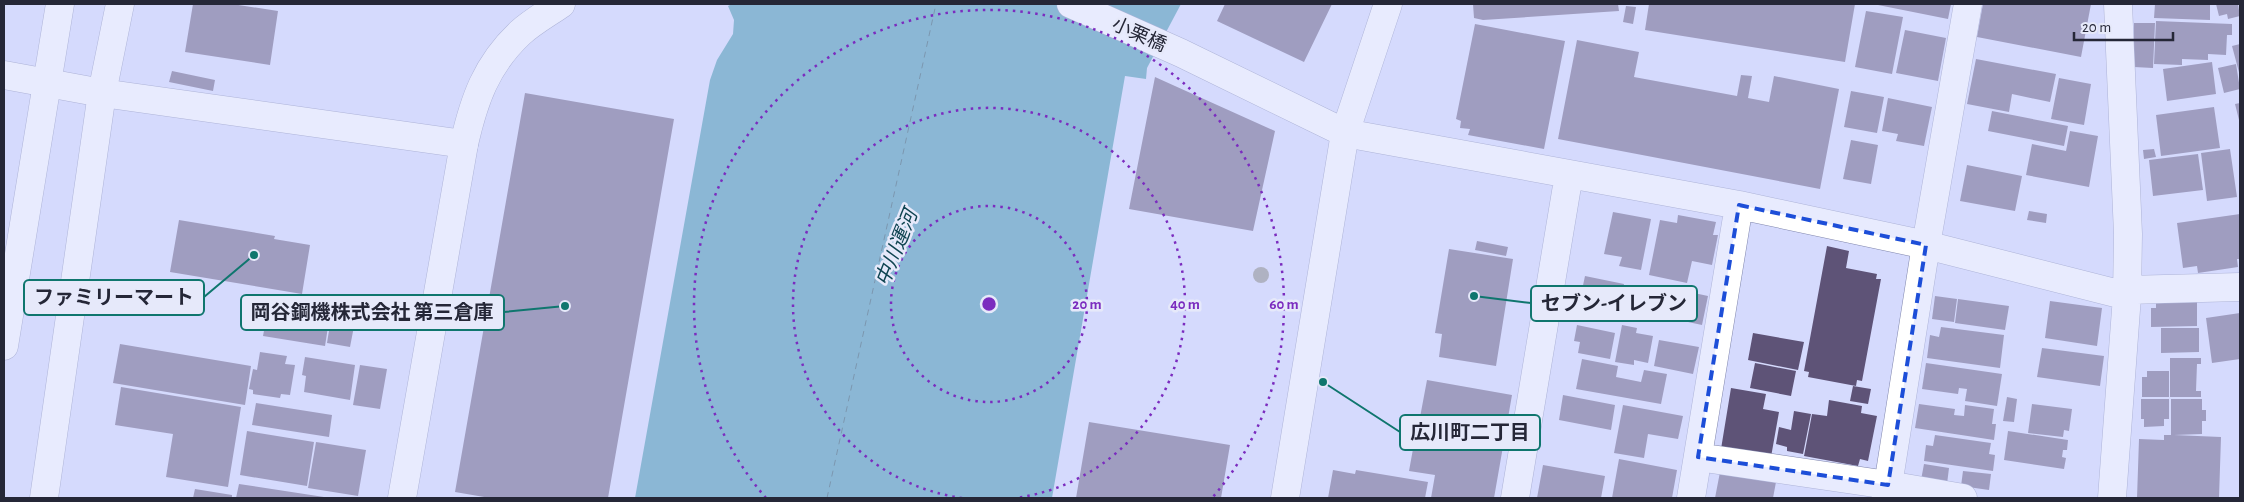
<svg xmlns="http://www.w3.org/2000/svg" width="2244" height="502" viewBox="0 0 2244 502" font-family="'Alegreya Sans','Noto Sans JP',sans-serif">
  <rect width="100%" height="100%" fill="#d5dafd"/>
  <path fill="#328da4" d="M732 4H1181L1147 68 1146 79 1125 76 1052 498H635L710 80 717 60 733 34 734 20 728 6Z"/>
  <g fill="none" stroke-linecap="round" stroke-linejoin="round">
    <path stroke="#0f4451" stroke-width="1" stroke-dasharray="6 5" stroke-linecap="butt" d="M827 498 936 4"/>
  </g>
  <path fill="#5e5377" d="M193 4H232L278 11 270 65 185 52Z
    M1225 4H1332L1304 62 1217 21Z
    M1473 4H1618L1619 11 1483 20 1474 18Z
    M1649 4H1855L1845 62 1645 30Z
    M1873 4H1951L1948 19Z
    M1983 4H2091L2081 57 1977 37Z
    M2155 4H2210V20L2154 18Z
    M2216 4H2238L2240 16 2228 19 2227 14 2219 16Z
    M1626 6 1636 7 1633 24 1623 22Z
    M1866 11 1903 17 1892 74 1855 67Z
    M2156 21 2232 24V35H2227L2226 55 2208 54V60L2182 59V65L2154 64Z
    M2134 23H2155L2153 68 2134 67Z
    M1475 24 1565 41 1544 149 1468 135 1470 129 1460 128 1461 121 1456 119Z
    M1905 30 1946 38 1938 81 1896 73Z
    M1577 40 1639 52 1634 77 1737 96 1741 75 1752 76 1748 98 1769 102 1774 76 1839 89 1820 189 1558 139Z
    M2240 44V76L2232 46Z
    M1976 59 2056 74 2050 102 2012 94 2009 112 1967 104Z
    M2212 62 2216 94 2167 101 2163 69Z
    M2236 64 2240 89 2224 93 2218 68Z
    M172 71 215 80 213 91 169 82Z
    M1155 77 1275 131 1253 231 1129 209Z
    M2059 78 2091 84 2084 125 2051 119Z
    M1851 91 1884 97 1877 133 1844 127Z
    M525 93 674 119 608 498H490L455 492Z
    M1888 98 1932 107 1924 146 1896 141 1898 134 1882 131Z
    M2240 103V124L2235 104Z
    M2214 107 2220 148 2161 156 2156 115Z
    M1992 111 2068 126 2064 146 1988 131Z
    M2070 131 2098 136 2089 187 2026 175 2032 144 2066 151Z
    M1851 140 1878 145 1871 184 1843 179Z
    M2154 149 2156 157 2144 159 2143 150Z
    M2230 149 2237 197 2207 201 2201 153Z
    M2198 154 2203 190 2153 196 2149 160Z
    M1967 165 2022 176 2015 211 1960 201Z
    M2029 211 2047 214 2046 223 2027 220Z
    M1613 212 1651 219 1641 270 1619 266 1622 257 1604 254Z
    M2240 214V259H2237L2238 267 2198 273 2197 266 2183 268 2177 223Z
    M1678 215 1716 222 1713 235H1718L1712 265 1692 261 1687 283 1649 275 1660 220 1677 223Z
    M179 220 275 236 274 239 310 245 302 294 170 272Z
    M1477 241 1508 247 1506 256 1475 250Z
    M1827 246 1849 251 1846 268 1877 274 1876 279H1881L1862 381 1857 380 1856 386 1808 377 1809 372 1804 371Z
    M1449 249 1513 259 1496 366 1439 357 1442 334 1435 333Z
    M1585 276 1624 284 1619 310 1586 305 1589 292 1582 290Z
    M1628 285 1661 291 1658 311 1643 308 1641 318 1622 315Z
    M1666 287 1708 296 1702 325 1660 316Z
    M1935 296 1957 299 1954 322 1932 319Z
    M1958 299 2009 306 2005 330 1955 323Z
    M2050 301 2102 308 2097 346 2045 338Z
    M2156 302H2197V326L2151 327V308H2156Z
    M269 304 330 314 325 346 263 336Z
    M332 312 356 316 350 347 327 343Z
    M2240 313V359L2212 363 2206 318Z
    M1577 325 1615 333 1610 359 1578 353 1580 342 1574 341Z
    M1622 325 1637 328 1636 333 1653 336 1648 363 1634 360V365L1615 362Z
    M1941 327 2004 335 2000 368 1927 358 1930 335 1939 337Z
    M2161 328H2199V352L2161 353Z
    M1753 333 1804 342 1798 370 1748 360Z
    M1659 340 1699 347 1693 374 1654 366Z
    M120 344 251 366 245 405 113 383Z
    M2042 348 2104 356 2100 386 2037 377Z
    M260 352 287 356 285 364 295 365 290 395 281 394 280 398 253 394V390L249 389 253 369 257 370Z
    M305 357 355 365 350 400 304 392 306 376 302 375Z
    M2170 358H2201V364H2197L2196 391H2201V397H2170Z
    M1582 359 1618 366 1616 377 1641 382 1644 370 1667 374 1661 404 1576 389Z
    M1755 363 1796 371 1791 396 1750 388Z
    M1926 363 2002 374 1997 406 1965 401 1967 389 1959 388 1958 394 1922 389Z
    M360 365 387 369 380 409 353 405Z
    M2147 371H2169V397H2142V377H2147Z
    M1427 380 1512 395 1494 498H1431L1435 475 1409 471 1413 449 1402 447 1406 426 1418 428Z
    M1853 386 1871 389 1868 404 1850 401Z
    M121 387 241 407 228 487 166 477 173 434 115 425Z
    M1731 388 1766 394 1763 409 1779 412 1771 457 1721 449Z
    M1563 395 1615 405 1611 430 1559 420Z
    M2007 397 2017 399 2014 422 2003 421Z
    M2141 399H2169V419H2164V426L2144 427V419H2141Z
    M2171 399H2202V410H2206V421H2202V434L2174 435 2221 437 2219 498H2137L2139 439 2164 440V435H2171Z
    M1829 400 1862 406 1861 413 1877 416 1868 461 1860 459 1858 466 1804 456 1812 414 1827 416Z
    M256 403 332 415 329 437 252 425Z
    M1919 404 1955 409 1954 415 1964 416 1965 405 1994 409 1992 424H1996L1994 440 1915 428Z
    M2032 404 2072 409 2069 431 2064 430 2063 437 2028 433Z
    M1623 405 1683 416 1678 439 1648 434 1644 458 1614 453Z
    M1794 411 1811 414 1803 454 1787 451V447L1776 444 1779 427 1791 430Z
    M1089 422 1230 445 1221 498H1076Z
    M247 431 314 442 307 486 240 475Z
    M2008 431 2068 440 2067 450H2063L2062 457 2066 458 2064 469 2004 460Z
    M1935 435 1991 443 1989 454 1995 455 1993 471 1924 461 1926 445 1933 446Z
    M316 442 366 450 358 496 308 488Z
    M1619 459 1677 470 1672 498H1612Z
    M1924 464 1949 468 1947 484 1921 480Z
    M1543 465 1605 476 1601 498H1537Z
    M1333 470 1355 474 1356 470 1428 482 1425 498H1328Z
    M1963 471 1991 474 1989 490 1961 486Z
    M1720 472 1776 482 1773 498H1715Z
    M239 484 324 497V498H236Z
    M195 489 232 495V498H193Z"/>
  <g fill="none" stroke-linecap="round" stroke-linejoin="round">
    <defs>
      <path id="minor" d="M4 75 102 93 464 144
        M1345 133 1739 205 1926 245 2127 296
        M2127 290 2240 287
        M1698 457 1888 485 1963 498
        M1515 498 1569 174
        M1691 498 1739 205
        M1886 498 1926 245 1968 4
        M2112 498 2127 296 2128 234 2118 4"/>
      <path id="tertiary" d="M1071 4 1181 53 1345 133
        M4 346 60 4
        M44 498 102 93 120 4
        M402 498 464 144C474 100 486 65 520 33 532 22 548 13 561 4
        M1285 498 1345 133 1388 4"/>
    </defs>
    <use href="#minor" stroke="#7f85ac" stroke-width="29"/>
    <use href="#tertiary" stroke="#7f85ac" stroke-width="29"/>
    <use href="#minor" stroke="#fff" stroke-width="28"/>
    <use href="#tertiary" stroke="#fff" stroke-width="28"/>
  </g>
  <circle fill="#82807a" cx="1261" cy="275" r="8"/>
  <path d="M0 0H2244V502H0ZM1739 205 1926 245 1888 485 1698 457Z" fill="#d5dafd" fill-opacity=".55" fill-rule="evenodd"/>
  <path fill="none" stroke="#1d4ed8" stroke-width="4" stroke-dasharray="10 6" stroke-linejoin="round" d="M1739 205 1926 245 1888 485 1698 457Z"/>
  <g fill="none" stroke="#7b2cbf" stroke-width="2.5" stroke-dasharray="2.5 5">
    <circle cx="989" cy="304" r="98"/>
    <path d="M962 498A196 196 0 1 1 1016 498"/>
    <path d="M766 498A295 295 0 1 1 1212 498"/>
  </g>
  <g text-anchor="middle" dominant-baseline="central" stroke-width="5" stroke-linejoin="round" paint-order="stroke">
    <g font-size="19" fill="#252737" stroke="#e6e9fa">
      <text transform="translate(1139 35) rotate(24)">小栗橋</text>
    </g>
    <g font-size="20" font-style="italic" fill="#0f4451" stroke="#e6e9fa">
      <text transform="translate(897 248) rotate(-68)">中川運河</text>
    </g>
  </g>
  <circle cx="989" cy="304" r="8" fill="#7b2cbf" stroke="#e6e9fa" stroke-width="2.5"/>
  <g font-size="15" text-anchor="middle" font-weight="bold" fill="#7b2cbf" stroke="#e6e9fa" stroke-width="5" stroke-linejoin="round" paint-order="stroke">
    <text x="1087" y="309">20 m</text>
    <text x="1185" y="309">40 m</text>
    <text x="1284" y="309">60 m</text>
  </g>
  <path fill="none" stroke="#0f766e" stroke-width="2" d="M254 255L204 297M1474 296L1531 303M565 306L504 312M1323 382L1400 432"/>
  <g fill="#0f766e" stroke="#e6e9fa" stroke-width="2">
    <circle cx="254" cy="255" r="5"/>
    <circle cx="1474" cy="296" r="5"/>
    <circle cx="565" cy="306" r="5"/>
    <circle cx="1323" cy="382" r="5"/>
  </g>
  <g fill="#e6e9fa" stroke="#0f766e" stroke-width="2">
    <rect x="24" y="280" width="180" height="35" rx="5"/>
    <rect x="1531" y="286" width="166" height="35" rx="5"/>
    <rect x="241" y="295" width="263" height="35" rx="5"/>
    <rect x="1400" y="415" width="140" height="35" rx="5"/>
  </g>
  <g font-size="20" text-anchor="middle" font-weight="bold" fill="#252737">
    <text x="114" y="304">ファミリーマート</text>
    <text x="1614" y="310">セブン-イレブン</text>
    <text x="372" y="319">岡谷鋼機株式会社 第三倉庫</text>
    <text x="1470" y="439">広川町二丁目</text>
  </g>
  <rect width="2244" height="502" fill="none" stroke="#252737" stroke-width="10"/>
  <path d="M2074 32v8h99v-8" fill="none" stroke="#252737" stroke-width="2.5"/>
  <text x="2082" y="32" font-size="15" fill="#252737" stroke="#e6e9fa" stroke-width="4" paint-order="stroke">20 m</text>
</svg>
